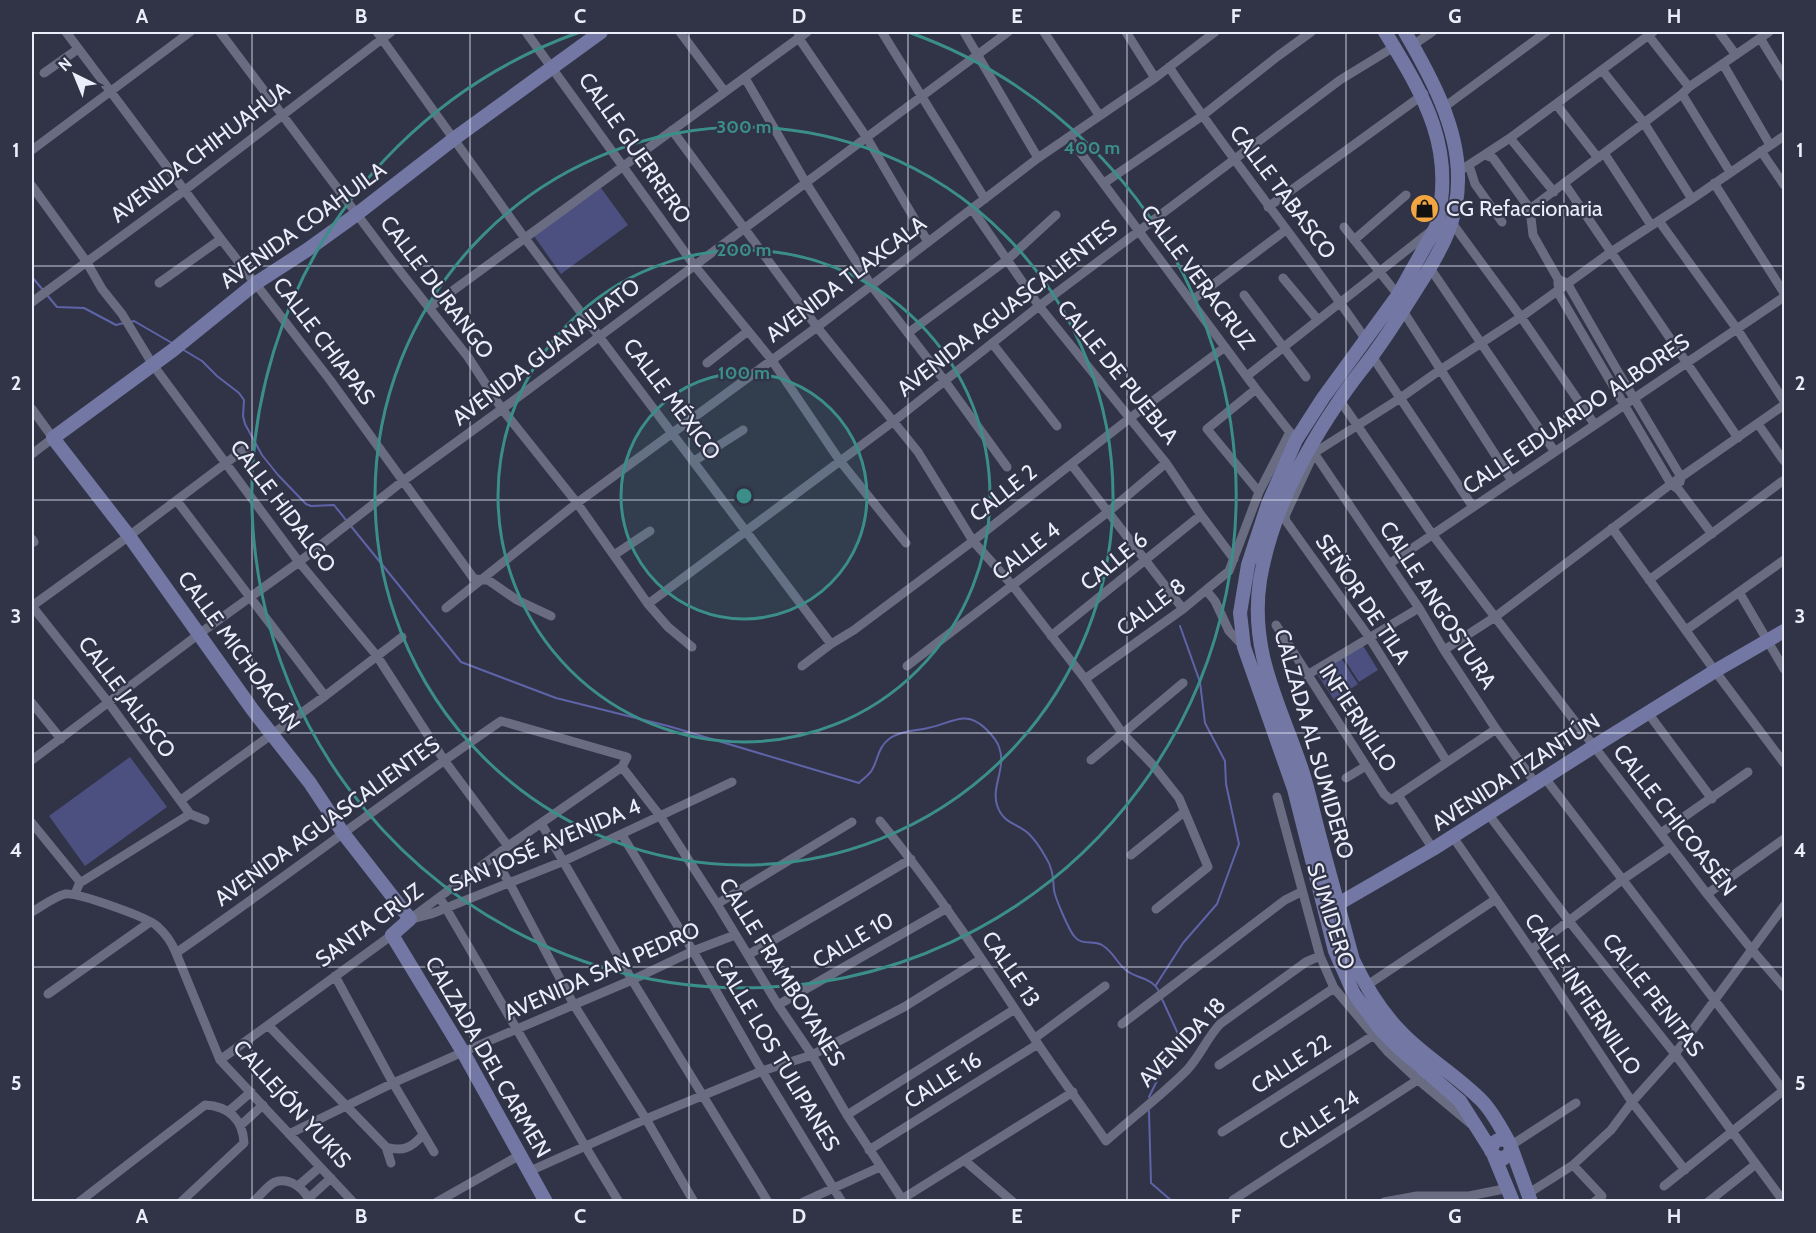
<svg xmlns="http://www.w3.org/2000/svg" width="1816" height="1233" viewBox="0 0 1816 1233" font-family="Cabin,sans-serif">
  <rect width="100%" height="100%" fill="#313346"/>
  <path fill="#4c5081" d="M601 188 628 225 561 274 534 236Z
    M1362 644 1378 670 1359 682 1343 657Z
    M1341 658 1358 684 1334 700 1317 674Z
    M130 757 167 807 85 866 49 816Z"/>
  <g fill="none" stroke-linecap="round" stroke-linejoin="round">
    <path stroke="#5f64a8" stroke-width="2" d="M32 277 43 290
      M47 295 57 307 84 308 116 325 124 323
      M130 322 134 321 172 343
      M182 349 202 361 217 376 239 393 244 400 243 416 245 424 262 455 278 475 306 504 311 506 334 505 346 520
      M350 525 461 662 556 698 668 726 859 783C863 779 869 775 872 770 878 760 878 747 889 739 899 731 915 731 928 728 951 724 965 708 986 729 991 734 997 740 999 747 1007 767 991 786 997 805 1003 824 1017 823 1029 834 1035 840 1041 849 1045 856 1053 868 1053 878 1054 890 1055 898 1069 930 1074 936 1081 946 1093 940 1102 945 1114 952 1117 964 1127 971 1140 980 1152 977 1160 993
      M1156 985 1183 943 1217 904 1239 844 1226 784 1225 761 1205 723 1200 682 1180 626
      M1149 1097 1179 1036 1162 999
      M1149 1111 1151 1183 1173 1202"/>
    <path stroke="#6a6d82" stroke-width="9" d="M66 32 221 239 330 380 474 579 488 580 517 600 551 616
      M220 32 392 261 468 357 502 409 577 503 648 604 668 627 692 647
      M377 32 524 237 831 644
      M526 32 694 265 771 359 840 461 906 543
      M680 32 725 92
      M882 32 985 199
      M964 32 1038 158
      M1044 32 1099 115
      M1126 32 1155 78
      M1719 32 1736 55
      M1648 35 1689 87
      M798 37 867 138 928 242
      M1760 38 1784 77
      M1413 45 1432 32
      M1723 64 1770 145
      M1169 67C1231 160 1303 247 1366 340
      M1602 70 1644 123 1692 199
      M44 73 78 49
      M745 78 806 183 871 285 944 380 1007 467
      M1682 94 1730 172
      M1556 104 1598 158
      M1443 108 1546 32
      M672 130 817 327 918 452 973 541 1013 586 1085 679 1123 734 1152 764 1179 798 1208 867 1156 909
      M1069 137 1256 389 1296 440
      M1510 138 1554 192
      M32 150 190 32
      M1761 151 1784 185
      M1604 153 1651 225
      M1485 155 1493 158 1530 209 1533 235 1558 279V285
      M1469 165 1475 184 1502 222
      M1458 172 1510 138 1653 32
      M1104 183 1202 116 1278 56 1311 32
      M1564 183 1738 438
      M1714 183 1784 293
      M32 186 86 261 102 289 122 314 153 365 299 562 377 656 444 760 508 846
      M1268 207 1424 94
      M972 209 1039 306 1166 463 1201 515 1234 559
      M1530 209 1682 94 1689 87 1769 32
      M1659 221 1737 329 1784 401
      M1452 223 1521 317 1595 425
      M1344 227 1398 295
      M1354 240 1406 195
      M1430 268 1555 452
      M1283 278 1318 320
      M1558 279 1567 283 1617 370 1681 477 1680 482
      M159 283 221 239
      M1557 291 1671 484 1679 490 1712 534
      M1244 295 1306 377
      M1191 301 1286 230
      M32 302 185 190 391 32
      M429 308 807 32
      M1403 311 1512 481
      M908 333 1007 260 1056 215
      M992 343 1057 426
      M1372 356 1473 507
      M707 363 748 331
      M1247 376 1431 231
      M1256 389 1207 429 1259 492
      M1339 399 1432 534 1495 617 1707 894 1752 950 1784 987
      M32 409 53 438 32 454
      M1758 424 1784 461
      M1310 451 1314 453 1419 608 1444 650 1496 729 1536 784
      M694 461 743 430
      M1071 464 1183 609
      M177 501 325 696
      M1612 528 1715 671 1784 763
      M32 539 34 542
      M614 555 650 531
      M1389 564 1784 297
      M1649 580 1784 480
      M1206 590 1215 601 1229 631 1244 647
      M1739 592 1784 669
      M648 604 894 421 1039 306 1340 80 1394 47
      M32 606 129 536 246 448
      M32 606 108 702 190 814
      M446 608 577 503 817 327 1038 158 1155 78 1215 32
      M1276 625 1384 794 1391 800 1496 729
      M1686 630 1784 560
      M1051 636 1201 515
      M1444 650 1495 617 1671 484 1784 405
      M802 666 831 644 854 630 973 541 1130 418 1225 347
      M907 666 1108 512 1166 463
      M1307 675 1419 608
      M1085 679 1183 609 1229 571 1259 492 1290 432
      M32 703 61 739
      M1648 713 1712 799
      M32 760 199 634 299 562 403 481 502 409 1008 32
      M1091 760 1183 683
      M1447 762 1369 637 1286 521 1285 516 1314 453 1399 399 1440 370 1521 317 1611 252 1692 199 1784 136
      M622 767 660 816 717 904 778 1005 812 1055 847 1115 904 1202
      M1346 778 1366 766
      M1545 778 1784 1091
      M1398 795 1433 849
      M1277 797 1320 956 1334 988 1388 1052 1417 1079 1471 1124
      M181 800 325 696 402 637
      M190 814 205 820
      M1489 815 1569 921 1675 1054 1784 1202
      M880 821C938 892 988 968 1038 1044 1060 1077 1084 1109 1106 1141 1133 1117 1162 1095 1187 1070 1200 1056 1207 1038 1220 1024L1306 962 1320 956
      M32 823 80 882
      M541 823 632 980 768 1202
      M1661 833 1748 772
      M622 835 693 951 762 1071 842 1202
      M1453 837 1531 950 1632 1102 1685 1170
      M1131 855 1184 812
      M494 858 510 884 574 1005 646 1119 694 1202
      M75 894 80 882 83 881 190 814
      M1707 894 1784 839
      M440 898 585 1146 619 1202
      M717 904 852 822
      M32 912C42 906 54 897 65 894 77 892 147 917 157 926 165 933 172 943 176 953L220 1060 353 1202
      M416 918 431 914 564 861 732 782
      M1531 950 1622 880 1670 847
      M176 953C286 877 391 796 501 721L627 757 622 767 508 846 410 919
      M748 955 911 859
      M335 976 393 1083 434 1152
      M1366 986 1496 899
      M48 994 150 922
      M778 1005 947 908
      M1122 1024 1285 900 1301 892
      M268 1025 386 1147 391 1163
      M1035 1038 1105 986
      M220 1060 392 935
      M1219 1065 1334 988
      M229 1111 251 1092
      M847 1115 1015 1009
      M241 1125 263 1105
      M1222 1132 1377 1033
      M289 1134 393 1083 463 1052 632 980 693 951 735 935
      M1510 1146 1576 1103
      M386 1147C403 1152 411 1148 423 1135
      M869 1150 1038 1044
      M964 1160 1013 1202
      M1573 1165 1602 1196 1594 1202
      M530 1171 646 1119 762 1071 812 1055 904 1007 981 959
      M298 1186 320 1167
      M1664 1186 1784 1090
      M1529 1193 1573 1165 1611 1130 1632 1102 1675 1054 1784 906
      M309 1198 331 1178
      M902 1199 1073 1092
      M1233 1200 1413 1083 1421 1075
      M79 1202 205 1105C228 1106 243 1119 244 1143L181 1202
      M253 1202C260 1196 268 1185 275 1182 290 1177 305 1189 310 1202
      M437 1202 520 1155
      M803 1202 880 1167
      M1384 1202 1417 1196H1469L1509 1188
      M1708 1202 1756 1164"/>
    <path stroke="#7377a4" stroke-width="14" d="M1385 32C1424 96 1457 149 1436 227L1398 295 1323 398 1296 440 1268 504 1248 565 1240 613 1244 647 1294 789 1335 951 1354 994 1381 1030 1400 1049 1460 1101 1491 1150
      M1405 32C1430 75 1458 126 1458 177 1459 219 1441 251 1419 285 1404 309 1389 333 1372 356 1361 371 1349 385 1339 401 1302 455 1271 515 1260 580 1249 653 1280 704 1302 770 1309 792 1314 816 1320 838 1331 879 1342 920 1353 960 1366 987 1381 1012 1402 1033 1426 1058 1458 1076 1483 1102 1494 1114 1502 1130 1510 1144
      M1338 904 1433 849 1593 747 1715 671 1784 631
      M1511 1147 1510 1153 1503 1159 1495 1156 1491 1151 1493 1144C1498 1138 1505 1138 1510 1144L1531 1202
      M1494 1156 1513 1202
      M546 1202 463 1052 392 935 410 919 343 833 310 783 252 709 129 536 53 438 173 350 256 283 307 250 357 214 455 138 601 32"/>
  </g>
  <path fill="none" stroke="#ebedfa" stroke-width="1.5" stroke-opacity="0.55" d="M252 32V1202M470 32V1202M689 32V1202M908 32V1202M1127 32V1202M1346 32V1202M1564 32V1202M32 266H1784M32 500H1784M32 733H1784M32 967H1784"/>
  <circle cx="744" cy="496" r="123" fill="#3b8e8a" fill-opacity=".12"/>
  <g fill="none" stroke="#3b8e8a" stroke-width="3">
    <circle cx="744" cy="496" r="123"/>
    <circle cx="744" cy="496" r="246"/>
    <circle cx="744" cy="496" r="369"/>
    <path d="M908 32A492 492 0 1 1 580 32"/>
  </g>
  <defs>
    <symbol id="shop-disc" viewBox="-11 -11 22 22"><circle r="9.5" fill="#f2a541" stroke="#313346"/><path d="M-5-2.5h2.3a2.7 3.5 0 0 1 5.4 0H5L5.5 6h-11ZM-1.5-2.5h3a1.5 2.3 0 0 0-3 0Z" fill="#111"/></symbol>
  </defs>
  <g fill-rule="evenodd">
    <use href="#shop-disc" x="1408" y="192" width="33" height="33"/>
  </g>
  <g text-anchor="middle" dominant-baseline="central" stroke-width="4.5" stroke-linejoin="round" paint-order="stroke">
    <g font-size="22" fill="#ebedfa" stroke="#313346">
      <text transform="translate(635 148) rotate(55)">CALLE GUERRERO</text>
      <text transform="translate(200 152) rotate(-37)">AVENIDA CHIHUAHUA</text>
      <text transform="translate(1283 192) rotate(53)">CALLE TABASCO</text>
      <text transform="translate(303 225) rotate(-36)">AVENIDA COAHUILA</text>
      <text transform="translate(1198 277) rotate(53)">CALLE VERACRUZ</text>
      <text transform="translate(846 279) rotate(-37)">AVENIDA TLAXCALA</text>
      <text transform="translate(437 287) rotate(53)">CALLE DURANGO</text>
      <text transform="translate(1007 308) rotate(-38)">AVENIDA AGUASCALIENTES</text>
      <text transform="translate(324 341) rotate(53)">CALLE CHIAPAS</text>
      <text transform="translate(546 352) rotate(-37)">AVENIDA GUANAJUATO</text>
      <text transform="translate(1118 372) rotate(51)">CALLE DE PUEBLA</text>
      <text transform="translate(672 399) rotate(53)">CALLE MÉXICO</text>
      <text transform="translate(1576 414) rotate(-34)">CALLE EDUARDO ALBORES</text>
      <text transform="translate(1003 493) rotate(-38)">CALLE 2</text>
      <text transform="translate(283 506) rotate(53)">CALLE HIDALGO</text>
      <text transform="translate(1026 551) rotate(-38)">CALLE 4</text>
      <text transform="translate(1114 561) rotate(-39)">CALLE 6</text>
      <text transform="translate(1363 599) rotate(56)">SEÑOR DE TILA</text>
      <text transform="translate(1438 605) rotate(57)">CALLE ANGOSTURA</text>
      <text transform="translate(1151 607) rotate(-37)">CALLE 8</text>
      <text transform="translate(239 651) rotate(54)">CALLE MICHOACÁN</text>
      <text transform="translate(127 697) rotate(53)">CALLE JALISCO</text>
      <text transform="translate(1358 718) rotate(57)">INFIERNILLO</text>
      <text transform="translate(1314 744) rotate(74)">CALZADA AL SUMIDERO</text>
      <text transform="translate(1516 772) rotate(-33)">AVENIDA ITZANTÚN</text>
      <text transform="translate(1675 820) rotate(52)">CALLE CHICOASÉN</text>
      <text transform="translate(327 821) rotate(-36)">AVENIDA AGUASCALIENTES</text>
      <text transform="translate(545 845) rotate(-23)">SAN JOSÉ AVENIDA 4</text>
      <text transform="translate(1331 916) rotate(72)">SUMIDERO</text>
      <text transform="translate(369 925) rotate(-36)">SANTA CRUZ</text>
      <text transform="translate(853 940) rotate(-30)">CALLE 10</text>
      <text transform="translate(1011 969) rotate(56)">CALLE 13</text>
      <text transform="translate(602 971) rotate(-24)">AVENIDA SAN PEDRO</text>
      <text transform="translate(782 972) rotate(58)">CALLE FRAMBOYANES</text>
      <text transform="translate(1583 994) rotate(56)">CALLE INFIERNILLO</text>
      <text transform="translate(1653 995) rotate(52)">CALLE PENITAS</text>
      <text transform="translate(1182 1042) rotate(-46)">AVENIDA 18</text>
      <text transform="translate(777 1054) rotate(59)">CALLE LOS TULIPANES</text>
      <text transform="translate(488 1057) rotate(60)">CALZADA DEL CARMEN</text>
      <text transform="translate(1291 1064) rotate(-33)">CALLE 22</text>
      <text transform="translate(943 1080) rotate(-32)">CALLE 16</text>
      <text transform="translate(292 1104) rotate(48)">CALLEJÓN YUKIS</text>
      <text transform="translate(1319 1120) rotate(-33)">CALLE 24</text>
    </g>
    <g font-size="22" fill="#ebedfa" stroke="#313346" text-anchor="start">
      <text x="1446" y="208">CG Refaccionaria</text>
    </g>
  </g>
  <circle cx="744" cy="496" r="9" fill="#3b8e8a" stroke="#313346" stroke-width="3"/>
  <g font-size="18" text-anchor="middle" font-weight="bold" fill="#3b8e8a" stroke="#313346" stroke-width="4.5" stroke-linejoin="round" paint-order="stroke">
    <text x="744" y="133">300 m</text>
    <text x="1092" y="154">400 m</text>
    <text x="744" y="256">200 m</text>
    <text x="744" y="379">100 m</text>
  </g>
  <rect width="1816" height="1233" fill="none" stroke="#313346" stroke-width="66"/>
  <g transform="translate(75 75) rotate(317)" stroke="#313346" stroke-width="4.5" paint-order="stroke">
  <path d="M0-4.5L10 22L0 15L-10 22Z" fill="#ebedfa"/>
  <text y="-9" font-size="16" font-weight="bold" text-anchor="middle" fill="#ebedfa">N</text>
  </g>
  <rect x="33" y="33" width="1750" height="1167" fill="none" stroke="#ebedfa" stroke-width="2"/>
  <g font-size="20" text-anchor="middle" font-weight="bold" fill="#ebedfa">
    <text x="142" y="23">A</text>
    <text x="361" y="23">B</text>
    <text x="580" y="23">C</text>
    <text x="799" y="23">D</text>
    <text x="1017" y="23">E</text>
    <text x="1236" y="23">F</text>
    <text x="1455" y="23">G</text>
    <text x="1674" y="23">H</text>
    <text x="16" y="157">1</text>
    <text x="1800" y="157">1</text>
    <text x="16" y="390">2</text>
    <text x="1800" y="390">2</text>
    <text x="16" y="623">3</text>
    <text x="1800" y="623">3</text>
    <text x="16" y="857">4</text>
    <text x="1800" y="857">4</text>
    <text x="16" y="1090">5</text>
    <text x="1800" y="1090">5</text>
    <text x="142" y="1223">A</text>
    <text x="361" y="1223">B</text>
    <text x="580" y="1223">C</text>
    <text x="799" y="1223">D</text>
    <text x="1017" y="1223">E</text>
    <text x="1236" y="1223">F</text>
    <text x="1455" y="1223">G</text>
    <text x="1674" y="1223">H</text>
  </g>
</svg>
